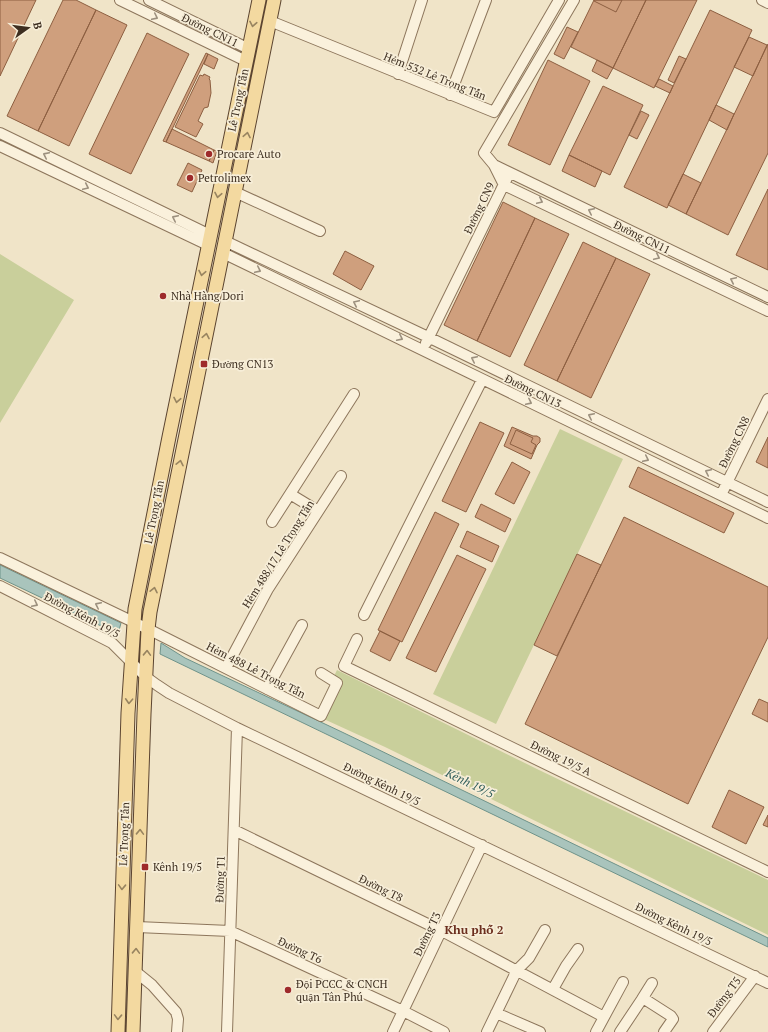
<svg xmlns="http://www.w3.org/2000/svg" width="768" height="1032" viewBox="0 0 768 1032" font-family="'PT Serif',serif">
  <rect width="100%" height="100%" fill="#f0e4c8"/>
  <path fill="#c9cf9b" d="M0 254 74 300 0 423Z
    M560 429 623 459 496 724 433 694Z
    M337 670 539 770 768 880V935L385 747 315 715Z"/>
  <path fill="#a9c4bc" stroke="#6f938a" d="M0 565 121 623 118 634 0 578Z
    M161 643 185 658 344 733 768 938V947L160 654Z"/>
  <path fill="#cf9f7d" stroke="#8d5f41" d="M0 0H36L0 76Z
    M63 0H76L96 10 38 131 7 116Z
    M594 0H646L613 68 571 47Z
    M594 0H622L616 12 594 1Z
    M646 0H697L654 88 613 68Z
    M96 10 127 25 69 146 38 131Z
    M710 10 752 30 667 208 624 187Z
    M567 27 578 32 564 59 554 54Z
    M147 33 189 54 131 174 89 154Z
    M749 37 767 45 753 76 734 67Z
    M768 44V153L728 235 686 214Z
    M206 53 208 54 166 142 163 141Z
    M208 54 218 59 214 69 204 64Z
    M679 56 686 59 674 83 668 80Z
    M548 60 590 81 550 165 508 145Z
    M597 60 613 68 607 79 592 71Z
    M204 74 210 77 209 79 210 80 211 93 208 107 204 108 198 121 203 124 196 137 175 127 200 75 203 76Z
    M659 79 673 86 670 93 655 86Z
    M603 86 643 105 610 175 569 155Z
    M716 105 734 114 727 130 709 120Z
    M641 111 649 115 637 139 629 135Z
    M172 129 214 150 209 161 166 142Z
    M214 150 217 151 213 163 209 161Z
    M569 155 602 171 595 187 562 171Z
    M188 163 202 170 192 192 177 185Z
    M683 174 701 183 686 214 668 205Z
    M768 189V270L736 255Z
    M503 202 535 218 477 341 444 325Z
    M535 218 569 234 510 357 477 341Z
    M583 242 616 258 557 381 524 365Z
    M345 251 374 266 361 290 333 274Z
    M616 258 650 274 591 398 557 381Z
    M480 422 504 433 466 512 442 501Z
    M512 427 533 436H537L540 438V442L537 445 531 459 504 446Z
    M516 430 533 438 531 442 536 445 532 454 510 444Z
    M768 437V468L756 462Z
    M512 462 530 472 514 504 495 494Z
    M638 467 734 513 724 533 629 487Z
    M481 504 511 519 505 532 475 517Z
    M435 512 459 524 402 642 378 630Z
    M624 517 768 587V637L688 804 525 724Z
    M467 531 499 546 492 562 460 547Z
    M577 554 601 565 557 656 534 645Z
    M457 555 486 569 436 672 406 658Z
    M380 631 400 641 390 661 370 651Z
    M759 699 768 703V722L752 714Z
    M729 790 764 807 746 844 712 827Z
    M768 815V827L763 825Z"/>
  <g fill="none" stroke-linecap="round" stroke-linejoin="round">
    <defs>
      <path id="minor" d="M120 0 246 61
        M149 0 249 49
        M762 0 768 3
        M270 21 494 112 559 0
        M398 74 422 0
        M450 95 486 0
        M0 133 210 235
        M0 146 208 245
        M494 165 768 297
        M504 185 768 311
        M504 185 494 165 484 153 574 0
        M235 192 320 231
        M225 241 428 337 768 502
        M223 253 768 518
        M426 343 507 178
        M290 494 354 394
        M721 495 768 399
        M272 522 290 494 318 511
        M0 558 148 629 321 716 337 683 321 673
        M0 586 112 643 146 677 157 685 169 693 237 728 768 983
        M364 615 482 380
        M357 639 344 666 768 872
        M226 668 268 589 341 476
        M267 689 302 625
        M234 830 442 931 604 1017
        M137 927 230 931 403 1011 444 1032
        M136 972 152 985 176 1012 178 1019 177 1032
        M652 983 642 999 646 1000 671 1016 673 1019 664 1032
        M553 989 566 966 578 949
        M496 1013 540 1032
        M227 1032 237 728
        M393 1032 482 845
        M487 1032 517 970 529 958 545 930
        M596 1032 623 982
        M620 1032 642 999
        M713 1032 755 976"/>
      <path id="major" d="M118 1032 128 713 135 609 169 437 259 0
        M133 1032 144 714 148 629 150 612 274 0"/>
    </defs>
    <use href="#minor" stroke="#8d765c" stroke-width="12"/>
    <use href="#major" stroke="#5b4430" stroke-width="15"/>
    <use href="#minor" stroke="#faf1dc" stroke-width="10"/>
    <use href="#major" stroke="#f3d9a0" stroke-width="13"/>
  </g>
  <defs><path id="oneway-chevron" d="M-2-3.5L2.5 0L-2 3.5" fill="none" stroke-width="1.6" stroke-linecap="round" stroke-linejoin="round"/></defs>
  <g stroke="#9c907e">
    <use href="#oneway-chevron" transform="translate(155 17) rotate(26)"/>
    <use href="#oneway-chevron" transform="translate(46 155) rotate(-154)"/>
    <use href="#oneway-chevron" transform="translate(86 187) rotate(25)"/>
    <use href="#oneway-chevron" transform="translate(540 201) rotate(25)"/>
    <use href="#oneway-chevron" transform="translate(591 211) rotate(-154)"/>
    <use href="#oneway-chevron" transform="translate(175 218) rotate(-154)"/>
    <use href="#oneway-chevron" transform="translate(657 257) rotate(25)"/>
    <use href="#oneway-chevron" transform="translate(258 270) rotate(26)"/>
    <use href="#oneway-chevron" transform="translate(733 280) rotate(-155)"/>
    <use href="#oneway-chevron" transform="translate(356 303) rotate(-155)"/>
    <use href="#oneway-chevron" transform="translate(400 338) rotate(26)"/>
    <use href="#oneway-chevron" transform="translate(474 359) rotate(-154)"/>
    <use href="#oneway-chevron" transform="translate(529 402) rotate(26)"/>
    <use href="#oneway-chevron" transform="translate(591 416) rotate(-154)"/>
    <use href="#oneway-chevron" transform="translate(646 459) rotate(26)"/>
    <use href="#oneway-chevron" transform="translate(708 472) rotate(-154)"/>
    <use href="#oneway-chevron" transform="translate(35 604) rotate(27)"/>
    <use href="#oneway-chevron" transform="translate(98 605) rotate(-154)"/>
  </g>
  <g stroke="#988460">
    <use href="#oneway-chevron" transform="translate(253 24) rotate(101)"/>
    <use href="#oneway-chevron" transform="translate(247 135) rotate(-79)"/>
    <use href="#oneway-chevron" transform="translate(218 195) rotate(101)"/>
    <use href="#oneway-chevron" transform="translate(202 273) rotate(101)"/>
    <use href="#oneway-chevron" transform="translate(206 336) rotate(-79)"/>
    <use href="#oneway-chevron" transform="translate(177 400) rotate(101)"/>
    <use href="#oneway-chevron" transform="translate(180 463) rotate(-78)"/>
    <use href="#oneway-chevron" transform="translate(154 590) rotate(-78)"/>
    <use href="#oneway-chevron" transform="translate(147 653) rotate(-88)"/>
    <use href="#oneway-chevron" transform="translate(129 701) rotate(93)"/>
    <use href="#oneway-chevron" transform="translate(140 832) rotate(-88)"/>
    <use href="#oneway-chevron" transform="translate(122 887) rotate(92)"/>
    <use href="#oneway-chevron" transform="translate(136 951) rotate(-88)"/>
    <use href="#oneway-chevron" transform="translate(118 1017) rotate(92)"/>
  </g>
  <g fill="#9e2a2b" stroke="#f7eed8" stroke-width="1.5">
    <circle cx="209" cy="154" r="4"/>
    <circle cx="190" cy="178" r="4"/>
    <circle cx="163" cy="296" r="4"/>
    <rect x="200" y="360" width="8" height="8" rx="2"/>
    <rect x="141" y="863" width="8" height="8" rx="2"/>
    <circle cx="288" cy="990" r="4"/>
  </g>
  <g text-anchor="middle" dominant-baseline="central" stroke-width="3.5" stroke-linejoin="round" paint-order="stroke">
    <g font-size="11" fill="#3d2e20" stroke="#f7eed8">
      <text transform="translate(210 30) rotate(26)">Đường CN11</text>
      <text transform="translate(435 76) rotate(22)">Hẻm 532 Lê Trọng Tấn</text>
      <text transform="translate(238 100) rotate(-78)">Lê Trọng Tấn</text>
      <text transform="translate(479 208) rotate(-64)">Đường CN9</text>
      <text transform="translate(642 237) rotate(26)">Đường CN11</text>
      <text transform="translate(533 391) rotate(26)">Đường CN13</text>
      <text transform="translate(734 442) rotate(-64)">Đường CN8</text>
      <text transform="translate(154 512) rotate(-79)">Lê Trọng Tấn</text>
      <text transform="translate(278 554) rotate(-58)">Hẻm 488/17 Lê Trọng Tấn</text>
      <text transform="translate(82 615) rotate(28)">Đường Kênh 19/5</text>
      <text transform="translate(256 670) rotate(27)">Hẻm 488 Lê Trọng Tấn</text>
      <text transform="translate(561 758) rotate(26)">Đường 19/5 A</text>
      <text transform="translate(382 784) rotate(26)">Đường Kênh 19/5</text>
      <text transform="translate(124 834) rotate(-88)">Lê Trọng Tấn</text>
      <text transform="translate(220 879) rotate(-88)">Đường T1</text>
      <text transform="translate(381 888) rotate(26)">Đường T8</text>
      <text transform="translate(674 924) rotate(26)">Đường Kênh 19/5</text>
      <text transform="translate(427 934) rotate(-64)">Đường T3</text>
      <text transform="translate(300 950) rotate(25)">Đường T6</text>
      <text transform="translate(724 997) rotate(-53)">Đường T5</text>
    </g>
    <g font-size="11" fill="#3d2e20" stroke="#f7eed8" text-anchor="start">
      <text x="217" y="154">Procare Auto</text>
      <text x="198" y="178">Petrolimex</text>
      <text x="171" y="296">Nhà Hàng Dori</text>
      <text x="212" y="364">Đường CN13</text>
      <text x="153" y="867">Kênh 19/5</text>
      <text x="296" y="984">Đội PCCC &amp; CNCH<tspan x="296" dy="13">quận Tân Phú</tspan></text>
    </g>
    <g font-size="12" font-style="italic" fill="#2f5d5a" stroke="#f7eed8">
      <text transform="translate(470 783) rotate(26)">Kênh 19/5</text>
    </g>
    <g font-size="12" font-weight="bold" fill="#6b2e1e" stroke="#f7eed8">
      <text x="474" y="929">Khu phố 2</text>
    </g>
  </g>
  <g transform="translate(28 28) rotate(76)" stroke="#f7eed8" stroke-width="3" paint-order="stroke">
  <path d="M0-3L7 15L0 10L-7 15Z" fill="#3d2e20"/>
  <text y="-6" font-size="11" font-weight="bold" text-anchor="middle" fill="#3d2e20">B</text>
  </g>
</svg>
